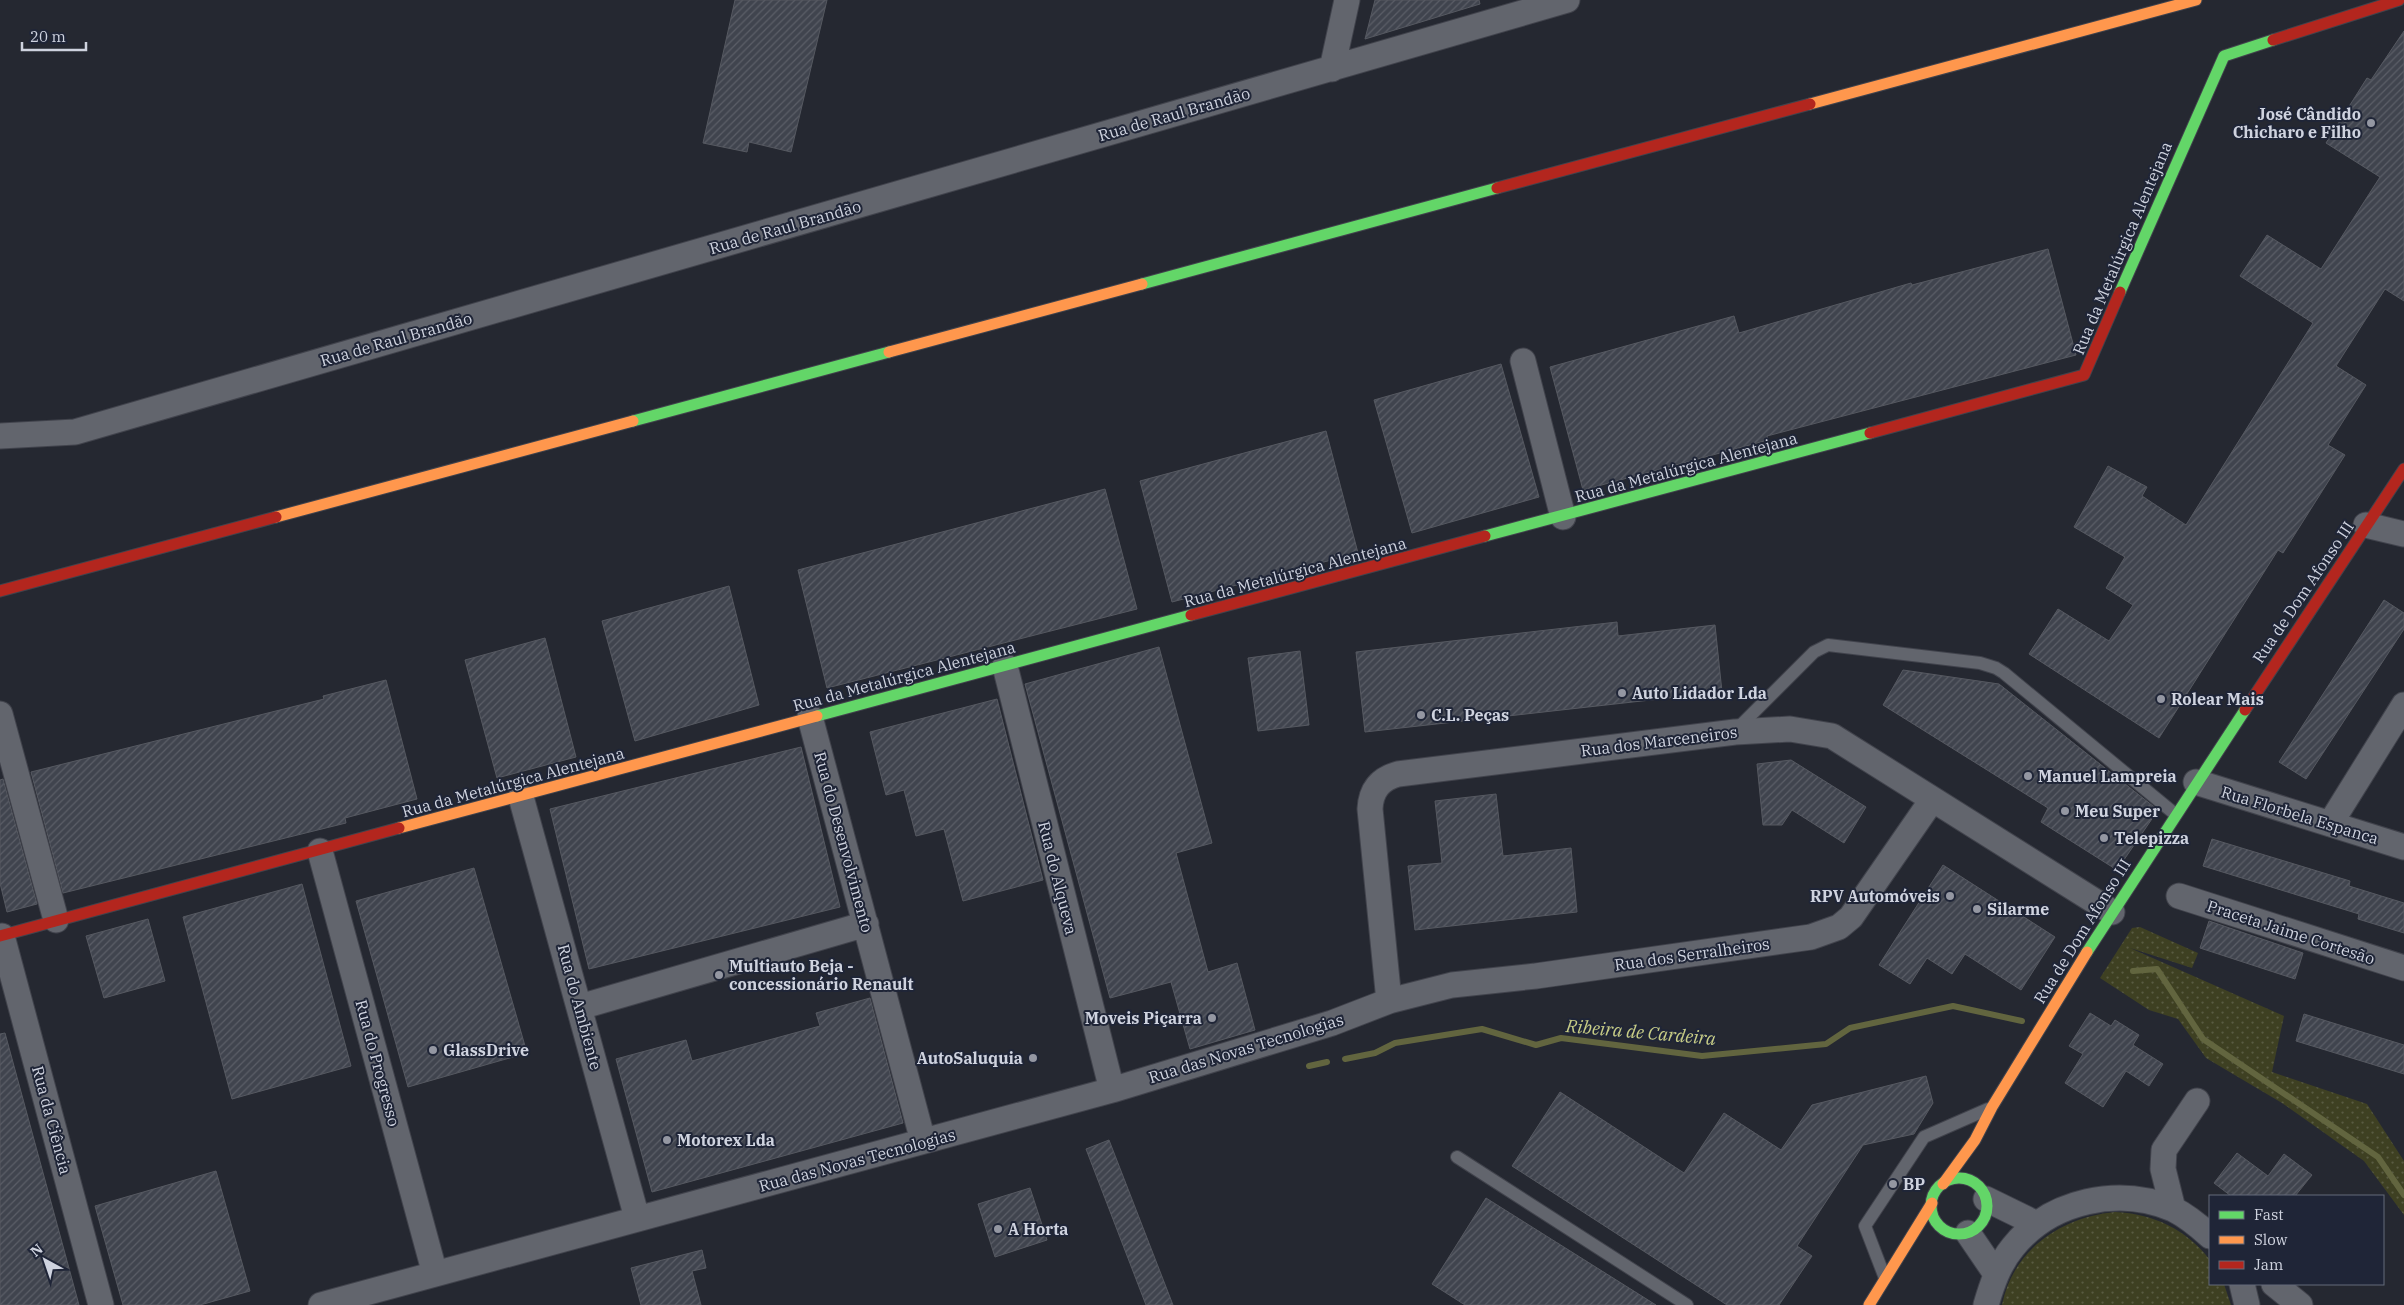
<svg xmlns="http://www.w3.org/2000/svg" width="2404" height="1305" viewBox="0 0 2404 1305" font-family="'IBM Plex Serif',serif">
  <defs>
    <pattern id="grass-dots" width="8" height="8" patternUnits="userSpaceOnUse" patternTransform="scale(1.25)"><rect width="8" height="8" fill="#3e4022"/><path d="M2 2h.1M6 6h.1" fill="none" stroke="#595b42" stroke-width="1.8" stroke-linecap="round"/></pattern>
    <pattern id="building-hatch" width="6" height="6" patternUnits="userSpaceOnUse" patternTransform="scale(1.25)"><rect width="6" height="6" fill="#40444e"/><path d="M-1 1l2-2M0 6l6-6M5 7l2-2" fill="none" stroke="#5b5e67"/></pattern>
  </defs>
  <rect width="100%" height="100%" fill="#252831"/>
  <path fill="url(#grass-dots)" d="M2140 927 2198 953 2192 968 2130 948 2284 1016 2272 1072 2367 1104 2404 1161V1215L2364 1161 2282 1103 2206 1058 2178 1019 2149 1010 2100 978 2132 928Z
    M2115 1212C2154 1214 2186 1229 2210 1260V1284H2224L2231 1305H2002C2013 1249 2062 1217 2115 1212Z"/>
  <g fill="none" stroke-linecap="round" stroke-linejoin="round">
    <path stroke="#62653f" stroke-width="6" d="M2133 971 2157 969 2203 1039 2378 1157 2404 1195
      M1345 1059 1375 1053 1395 1043 1482 1029 1536 1045 1561 1038 1702 1056 1826 1044 1850 1028 1953 1006 2022 1021
      M1309 1066 1327 1062"/>
  </g>
  <path fill="url(#building-hatch)" stroke="#565961" d="M735 0H827L791 152 749 142 747 152 703 143Z
    M1375 0H1479L1480 4 1365 39Z
    M2404 31V301L2385 289 2336 366 2366 385 2328 445 2345 455 2283 553 2278 550 2159 738 2029 654 2058 609 2109 641 2133 605 2106 588 2125 557 2074 527 2108 466 2147 487 2142 496 2186 525 2313 323 2240 276 2267 235 2321 269 2380 177 2326 143 2367 78 2371 80Z
    M2048 249 2076 355 1767 436 1768 440 1583 490 1550 367 1734 316 1739 333 1911 283 1912 285Z
    M1501 364 1539 497 1412 533 1374 400Z
    M1326 431 1358 553 1172 602 1140 481Z
    M1105 489 1137 609 827 688 798 570Z
    M729 586 759 705 635 741 602 621Z
    M2384 600 2404 613V629L2306 779 2279 762Z
    M1617 622 1618 636 1715 625 1722 692 1365 732 1356 652Z
    M545 638 576 757 497 778 465 660Z
    M1159 647 1212 843 1176 853 1208 972 1237 963 1255 1030 1190 1049 1171 982 1110 998 1025 684Z
    M1300 651 1309 725 1258 731 1248 658Z
    M1903 670 1999 684 2158 810 2117 870 2041 822 2048 808 1883 705Z
    M386 680 417 799 345 818 346 823 63 893 31 772 324 699 323 696Z
    M997 699 1043 880 963 901 944 829 916 836 904 790 886 795 870 732Z
    M801 747 840 907 589 969 550 809Z
    M1791 760 1866 807 1844 843 1792 810 1782 825H1763L1757 764Z
    M3 779 37 904 7 912 0 883V780Z
    M1496 794 1503 856 1571 848 1577 912 1415 930 1408 866 1442 863 1435 801Z
    M2212 839 2350 881 2349 886 2404 903V933L2358 919 2359 914 2203 866Z
    M1943 865 2055 937 2021 990 1965 954 1952 974 1927 958 1910 984 1879 965Z
    M474 868 527 1053 408 1087 356 901Z
    M302 884 351 1066 232 1099 183 917Z
    M148 919 165 981 104 998 86 936Z
    M2209 921 2303 953 2295 979 2200 948Z
    M870 998 903 1123 652 1192 616 1059 686 1040 692 1061 820 1026 816 1013Z
    M2090 1013 2111 1026 2115 1020 2139 1035 2133 1045 2163 1064 2149 1086 2126 1071 2103 1107 2065 1083 2083 1054 2069 1046Z
    M2304 1014 2404 1045V1074L2296 1041Z
    M5 1033 79 1305H0V1034Z
    M1926 1076 1933 1103 1914 1134 1863 1145 1797 1246 1812 1256 1779 1305H1727L1512 1166 1560 1092 1684 1173 1724 1113 1781 1150 1812 1105Z
    M1109 1140 1173 1305H1146L1086 1149Z
    M2237 1153 2268 1176 2284 1154 2312 1175 2295 1196H2231L2214 1183Z
    M216 1171 250 1291 200 1305H123L95 1206Z
    M1030 1188 1047 1240 995 1257 978 1204Z
    M1486 1198 1656 1305H1465L1432 1284Z
    M702 1250 706 1268 692 1271 701 1305H641L631 1268Z"/>
  <g fill="none" stroke-linecap="round" stroke-linejoin="round">
    <defs>
      <path id="lane" d="M1736 730 1814 652 1828 645 1980 663 1996 668 2004 673 2175 814
        M1457 1157 1687 1305
        M1885 1278 1865 1226 1924 1137 1988 1109"/>
      <path id="street" d="M1332 69 1347 0
        M1523 361 1563 517
        M0 436 75 432 1567 0
        M2366 525 2404 534
        M1005 666 1112 1090
        M0 714 56 920
        M810 717 923 1141
        M2196 782 2404 847
        M521 797 637 1218
        M2330 824 2404 705
        M320 851 435 1274
        M2179 896 2404 968
        M2 936 101 1305
        M1389 1001 1370 809C1371 790 1380 779 1398 774L1735 732 1790 729 1832 736 2112 912
        M580 1007 866 924
        M1986 1199 2037 1224
        M2173 1209 2163 1169 2164 1150 2197 1101
        M1968 1233 1996 1274
        M2242 1284 2247 1305
        M2274 1284 2300 1305
        M321 1305 1112 1090 1332 1023 1389 1001 1452 985 1536 976 1811 937 1839 927 1851 917 1932 800
        M1986 1305C1992 1284 1999 1264 2013 1247 2051 1200 2119 1186 2173 1209 2187 1216 2199 1226 2210 1236"/>
      <path id="fast" d="M1142 284 1497 188
        M2120 292 2224 56 2273 40
        M633 421 889 352
        M1485 536 1870 433
        M817 716 1191 615
        M2087 952 2245 710
        M1931 1206a28 28 0 1 1 56 0a28 28 0 1 1-56 0Z"/>
      <path id="slow" d="M1810 104 2196 0
        M889 352 1142 284
        M276 517 633 421
        M399 828 817 716
        M1943 1184 1975 1140 1992 1107 2087 952
        M1869 1305 1932 1203"/>
      <path id="jam" d="M2273 40 2399 0
        M1497 188 1810 104
        M1870 433 2084 375 2120 292
        M0 591 276 517
        M1191 615 1485 536
        M2245 710 2404 469
        M0 936 399 828"/>
    </defs>
    <use href="#lane" stroke="#41434c" stroke-width="14"/>
    <use href="#street" stroke="#41434c" stroke-width="27"/>
    <use href="#fast" stroke="#41434c" stroke-width="13"/>
    <use href="#slow" stroke="#41434c" stroke-width="13"/>
    <use href="#jam" stroke="#41434c" stroke-width="13"/>
    <use href="#lane" stroke="#62656d" stroke-width="12"/>
    <use href="#street" stroke="#62656d" stroke-width="25"/>
    <use href="#fast" stroke="#63d668" stroke-width="11"/>
    <use href="#slow" stroke="#ff974d" stroke-width="11"/>
    <use href="#jam" stroke="#b3261e" stroke-width="11"/>
  </g>
  <g fill="#9497a2" stroke="#1f2537" stroke-width="2">
    <circle cx="2371" cy="123" r="5"/>
    <circle cx="1622" cy="693" r="5"/>
    <circle cx="2161" cy="699" r="5"/>
    <circle cx="1421" cy="715" r="5"/>
    <circle cx="2028" cy="776" r="5"/>
    <circle cx="2065" cy="811" r="5"/>
    <circle cx="2104" cy="838" r="5"/>
    <circle cx="1950" cy="896" r="5"/>
    <circle cx="1977" cy="909" r="5"/>
    <circle cx="719" cy="975" r="5"/>
    <circle cx="1212" cy="1018" r="5"/>
    <circle cx="433" cy="1050" r="5"/>
    <circle cx="1033" cy="1058" r="5"/>
    <circle cx="667" cy="1140" r="5"/>
    <circle cx="1893" cy="1184" r="5"/>
    <circle cx="998" cy="1229" r="5"/>
  </g>
  <g text-anchor="middle" dominant-baseline="central" stroke-width="4" stroke-linejoin="round" paint-order="stroke">
    <g font-size="16" fill="#cfd3df" stroke="#1f2537">
      <text transform="translate(1174 114) rotate(-16)">Rua de Raul Brandão</text>
      <text transform="translate(785 227) rotate(-16)">Rua de Raul Brandão</text>
      <text transform="translate(2122 248) rotate(-67)">Rua da Metalúrgica Alentejana</text>
      <text transform="translate(396 339) rotate(-16)">Rua de Raul Brandão</text>
      <text transform="translate(1686 467) rotate(-15)">Rua da Metalúrgica Alentejana</text>
      <text transform="translate(1295 572) rotate(-15)">Rua da Metalúrgica Alentejana</text>
      <text transform="translate(2303 592) rotate(-56)">Rua de Dom Afonso III</text>
      <text transform="translate(904 676) rotate(-15)">Rua da Metalúrgica Alentejana</text>
      <text transform="translate(1659 741) rotate(-7)">Rua dos Marceneiros</text>
      <text transform="translate(513 782) rotate(-15)">Rua da Metalúrgica Alentejana</text>
      <text transform="translate(2300 815) rotate(17)">Rua Florbela Espanca</text>
      <text transform="translate(844 842) rotate(75)">Rua do Desenvolvimento</text>
      <text transform="translate(1058 878) rotate(76)">Rua do Alqueva</text>
      <text transform="translate(2082 931) rotate(-58)">Rua de Dom Afonso III</text>
      <text transform="translate(2291 932) rotate(18)">Praceta Jaime Cortesão</text>
      <text transform="translate(1692 954) rotate(-8)">Rua dos Serralheiros</text>
      <text transform="translate(580 1007) rotate(75)">Rua do Ambiente</text>
      <text transform="translate(1246 1048) rotate(-17)">Rua das Novas Tecnologias</text>
      <text transform="translate(378 1063) rotate(75)">Rua do Progresso</text>
      <text transform="translate(52 1120) rotate(75)">Rua da Ciência</text>
      <text transform="translate(857 1160) rotate(-15)">Rua das Novas Tecnologias</text>
    </g>
    <g font-size="16" font-weight="bold" fill="#cfd3df" stroke="#1f2537" text-anchor="start">
      <text x="2361" y="114" text-anchor="end">José Cândido<tspan x="2361" dy="18">Chicharo e Filho</tspan></text>
      <text x="1632" y="693">Auto Lidador Lda</text>
      <text x="2171" y="699">Rolear Mais</text>
      <text x="1431" y="715">C.L. Peças</text>
      <text x="2038" y="776">Manuel Lampreia</text>
      <text x="2075" y="811">Meu Super</text>
      <text x="2114" y="838">Telepizza</text>
      <text x="1940" y="896" text-anchor="end">RPV Automóveis</text>
      <text x="1987" y="909">Silarme</text>
      <text x="729" y="966">Multiauto Beja -<tspan x="729" dy="18">concessionário Renault</tspan></text>
      <text x="1202" y="1018" text-anchor="end">Moveis Piçarra</text>
      <text x="443" y="1050">GlassDrive</text>
      <text x="1023" y="1058" text-anchor="end">AutoSaluquia</text>
      <text x="677" y="1140">Motorex Lda</text>
      <text x="1903" y="1184">BP</text>
      <text x="1008" y="1229">A Horta</text>
    </g>
    <g font-size="18" font-style="italic" fill="#c8cd86" stroke="#1f2537">
      <text transform="translate(1641 1032) rotate(5)">Ribeira de Cardeira</text>
    </g>
  </g>
  <rect x="2209" y="1195" width="175" height="90" fill="#1f2537" stroke="#656b7a"/>
  <rect x="2219" y="1211" width="25" height="8" fill="#63d668" stroke="#656b7a"/>
  <text x="2254" y="1220" font-size="15" fill="#cfd3df">Fast</text>
  <rect x="2219" y="1236" width="25" height="8" fill="#ff974d" stroke="#656b7a"/>
  <text x="2254" y="1245" font-size="15" fill="#cfd3df">Slow</text>
  <rect x="2219" y="1261" width="25" height="8" fill="#b3261e" stroke="#656b7a"/>
  <text x="2254" y="1270" font-size="15" fill="#cfd3df">Jam</text>
  <g transform="translate(45 1260) rotate(320)" stroke="#1f2537" stroke-width="4" paint-order="stroke">
  <path d="M0-4L9 19L0 12L-9 19Z" fill="#cfd3df"/>
  <text y="-8" font-size="14" font-weight="bold" text-anchor="middle" fill="#cfd3df">N</text>
  </g>
  <path d="M22 42v8h64v-8" fill="none" stroke="#cfd3df" stroke-width="2.5"/>
  <text x="30" y="42" font-size="15" fill="#cfd3df" stroke="#1f2537" stroke-width="4" paint-order="stroke">20 m</text>
</svg>
